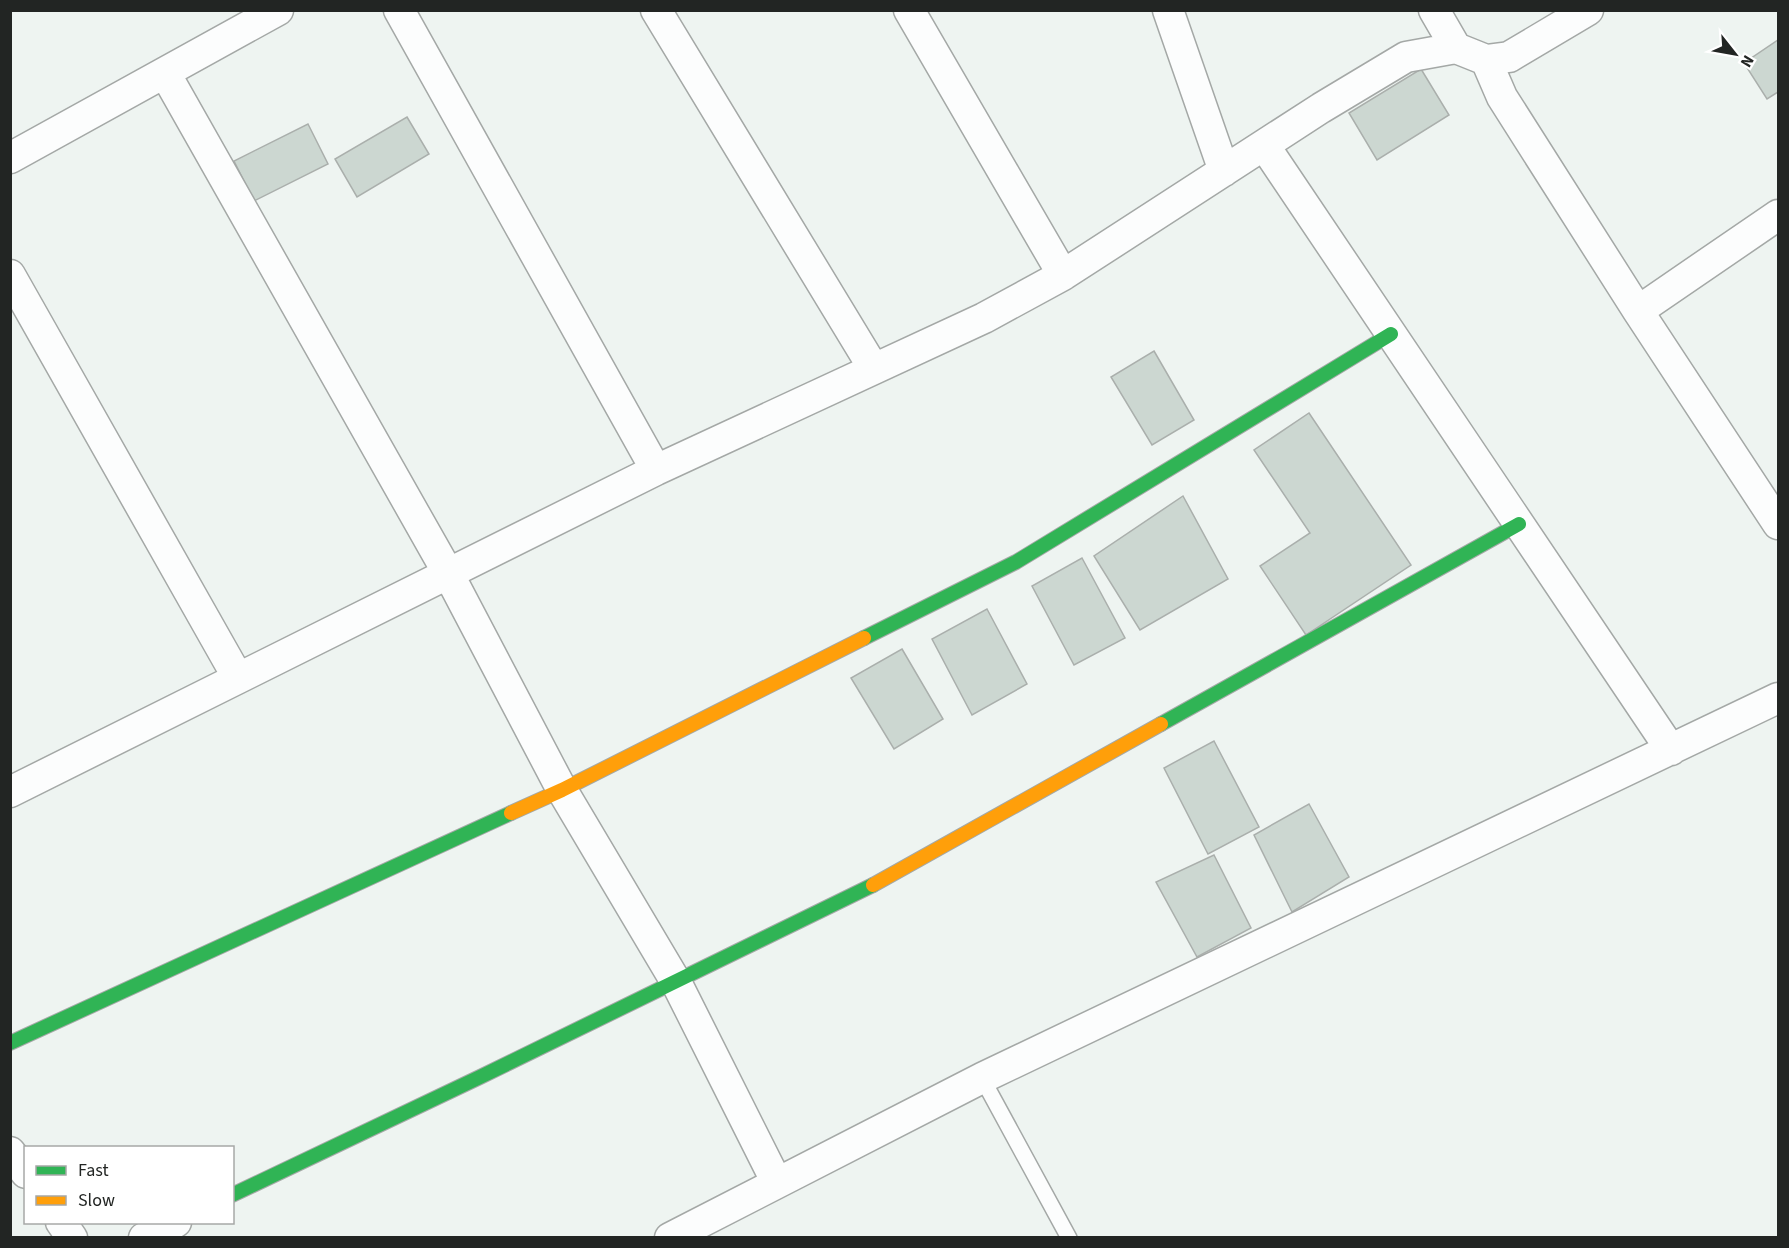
<svg xmlns="http://www.w3.org/2000/svg" width="1789" height="1248" viewBox="0 0 1789 1248" font-family="'Source Sans 3',sans-serif">
  <rect width="100%" height="100%" fill="#eef4f1"/>
  <path fill="#ccd7d1" stroke="#aaafac" stroke-width="1.5" d="M1778 40V92L1767 99 1744 63Z
    M1421 69 1449 115 1377 160 1349 113Z
    M407 117 429 154 357 197 335 159Z
    M308 124 328 164 254 201 234 161Z
    M1154 351 1194 420 1152 445 1111 377Z
    M1309 413 1411 565 1306 635 1260 566 1310 533 1254 450Z
    M1183 496 1228 579 1140 630 1094 556Z
    M1082 558 1125 638 1074 665 1032 586Z
    M987 609 1027 684 972 715 932 639Z
    M902 649 943 719 894 749 851 678Z
    M1214 741 1259 827 1208 854 1164 768Z
    M1309 804 1349 877 1292 912 1254 835Z
    M1214 855 1251 928 1197 957 1156 882Z"/>
  <g fill="none" stroke-linecap="round" stroke-linejoin="round">
    <defs>
      <path id="lane" d="M982 1078 1069 1238"/>
      <path id="street" d="M399 10 656 470
        M656 10 874 369
        M909 10 1063 275 1321 108 1406 57 1456 48 1486 60 1509 57 1588 10
        M1168 10 1224 171
        M1434 10 1456 48
        M1486 60 1502 97 1638 311 1778 524
        M165 73 448 573 562 790 676 982 777 1183
        M1264 145 1671 750
        M10 158 278 10
        M10 275 238 678
        M1638 311 1778 215
        M10 792 656 470 984 318 1063 275
        M10 1152 26 1173
        M61 1222 72 1238
        M144 1238 176 1222
        M670 1238 982 1078 1778 698"/>
      <path id="fast" d="M864 638 1016 562 1391 334
        M1161 724 1519 524
        M10 1043 511 813
        M232 1195 480 1077 873 885"/>
      <path id="slow" d="M511 813 562 790 864 638
        M873 885 1161 724"/>
    </defs>
    <use href="#lane" stroke="#a4a8a6" stroke-width="18"/>
    <use href="#street" stroke="#a4a8a6" stroke-width="33"/>
    <use href="#fast" stroke="#a4a8a6" stroke-width="16"/>
    <use href="#slow" stroke="#a4a8a6" stroke-width="16"/>
    <use href="#lane" stroke="#fcfdfd" stroke-width="15"/>
    <use href="#street" stroke="#fcfdfd" stroke-width="30"/>
    <use href="#fast" stroke="#30b455" stroke-width="14"/>
    <use href="#slow" stroke="#ff9f0a" stroke-width="14"/>
  </g>
  <rect width="1789" height="1248" fill="none" stroke="#222523" stroke-width="24"/>
  <rect x="24" y="1146" width="210" height="78" fill="#ffffff" stroke="#a7a8a7" stroke-width="1.5"/>
  <rect x="36" y="1166" width="30" height="9" fill="#30b455" stroke="#a7a8a7" stroke-width="1.5"/>
  <text x="78" y="1176" font-size="18" fill="#222523">Fast</text>
  <rect x="36" y="1196" width="30" height="9" fill="#ff9f0a" stroke="#a7a8a7" stroke-width="1.5"/>
  <text x="78" y="1206" font-size="18" fill="#222523">Slow</text>
  <g transform="translate(1735 54) rotate(121)" stroke="#ffffff" stroke-width="4.5" paint-order="stroke">
  <path d="M0-4.5L10 22L0 15L-10 22Z" fill="#222523"/>
  <text y="-9" font-size="16" font-weight="bold" text-anchor="middle" fill="#222523">N</text>
  </g>
</svg>
